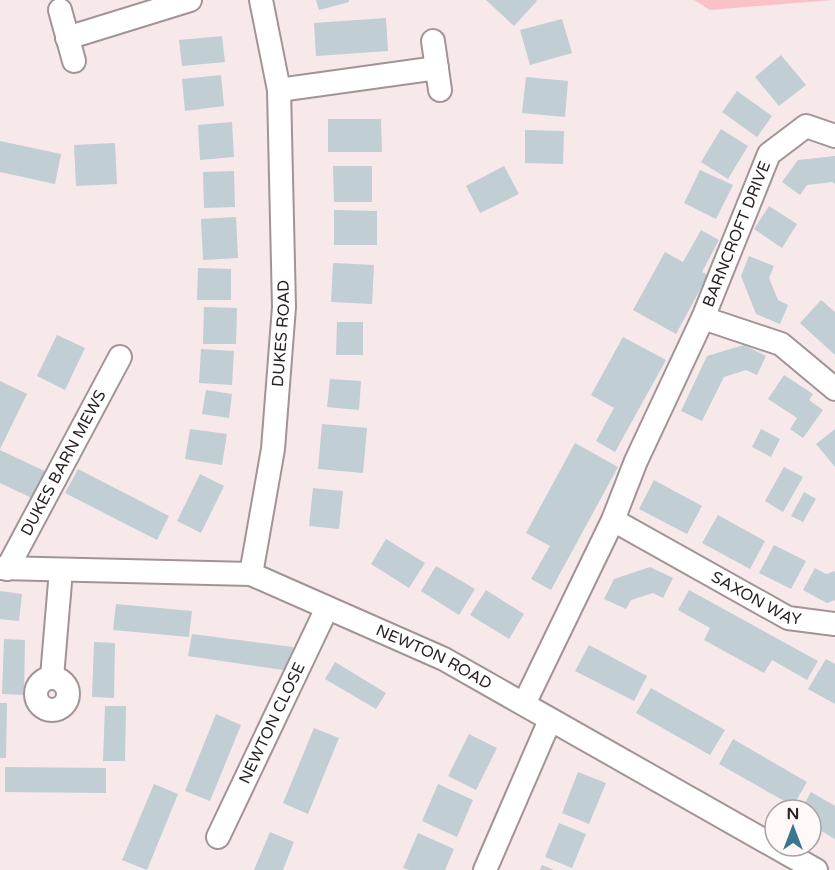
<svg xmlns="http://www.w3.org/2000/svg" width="835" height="870" viewBox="0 0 835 870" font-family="'Varela Round',sans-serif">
  <rect width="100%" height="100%" fill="#f7e8ea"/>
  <path fill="#f9c1c8" d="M694 0H833L710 10Z"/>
  <path fill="#c1ced3" d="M316 0H349V2L319 10Z
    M486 0H536L537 1 514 26Z
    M386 18 388 51 316 56 314 23Z
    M562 19 572 53 530 65 520 30Z
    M222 36 225 62 182 66 179 40Z
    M781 55 806 85 779 106 755 77Z
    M221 75 224 106 185 111 182 79Z
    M526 77 568 81 565 117 522 113Z
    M737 91 772 116 757 137 722 112Z
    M328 119H381L382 152H328Z
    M232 122 234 157 200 160 198 125Z
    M721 129 748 146 728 179 701 162Z
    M525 130 564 131 563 164 525 163Z
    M0 141 61 154 55 184 0 172Z
    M115 143 117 184 76 186 74 145Z
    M835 156V184L832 182 807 185 800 195 782 182 798 160Z
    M333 166H372V202H334Z
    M504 166 519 194 480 213 466 186Z
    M700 170 733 185 716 219 684 203Z
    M234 171 235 207 204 208 203 172Z
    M769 206 797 224 782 248 754 229Z
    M334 210 377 211V245H334Z
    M236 217 238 258 203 260 201 219Z
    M701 230 719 240 702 272 708 275 676 334 633 310 665 252 683 262Z
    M749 256 774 266 769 278 778 300 788 305 780 324 756 314 741 276Z
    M333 263 374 265 372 304 331 302Z
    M198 268 231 269V300H197Z
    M821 300 835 312V355L800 323Z
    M204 307 237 308 236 344H203Z
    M337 322H363V355H336Z
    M57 335 85 348 65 390 37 376Z
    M623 337 666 360 615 452 596 441 614 408 591 395Z
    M744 345 766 356 757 375 746 370 724 377 702 421 681 411 707 356Z
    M201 349 234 351 232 385 199 383Z
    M784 375 813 394 809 400 823 410 803 438 790 429 797 418 768 399Z
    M330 379 361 381 359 410 327 407Z
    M0 381 27 394 0 449Z
    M206 390 232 394 229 418 202 414Z
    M322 424 367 428 363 473 318 469Z
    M190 429 227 434 222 465 185 459Z
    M761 429 780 439 771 457 752 447Z
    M835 429V467L816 444Z
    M575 443 618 467 551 590 531 579 550 546 526 533Z
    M0 450 49 473 36 500 0 483Z
    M784 467 803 477 783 512 765 501Z
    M78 469 169 516 157 540 65 493Z
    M200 474 224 486 201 533 177 521Z
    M654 480 702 506 687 534 639 509Z
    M313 488 343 491 339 529 309 526Z
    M804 492 816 499 803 522 791 516Z
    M718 515 765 541 750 569 702 543Z
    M386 539 425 563 409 588 371 564Z
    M774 545 806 561 791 589 759 573Z
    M436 566 475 589 459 615 421 591Z
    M650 567 673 578 663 598 653 593 631 600 626 609 604 599 614 579Z
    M815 568 826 574 835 571V600L827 603 803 590Z
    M486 590 524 614 509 639 470 615Z
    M689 590 818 661 807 680 772 660 764 673 704 640 710 628 678 610Z
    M0 591 22 594 19 621 0 619Z
    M116 604 192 611 189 637 113 630Z
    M192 634 293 647 290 671 188 656Z
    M4 639 25 640 24 695 2 694Z
    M94 642 115 643 114 698 92 697Z
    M589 645 647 676 634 701 575 671Z
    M826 659 835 664V704L808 689Z
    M335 662 386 693 376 709 325 679Z
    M651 688 725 730 710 755 636 713Z
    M0 703H7L6 758H0Z
    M105 706H126L125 761H103Z
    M216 714 241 725 210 801 185 791Z
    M314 728 339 738 308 814 283 803Z
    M469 734 497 748 476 790 448 776Z
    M733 739 807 782 793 806 719 764Z
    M5 767 106 768V793L5 792Z
    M578 772 606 783 589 824 562 813Z
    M154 784 178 794 147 870 122 860Z
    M438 784 473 800 457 837 422 821Z
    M811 792 835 806V839L811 825V810H801Z
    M559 823 586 834 572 868 545 857Z
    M270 832 294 842 283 870H254Z
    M418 833 454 849 445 870H409L403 868Z
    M542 865 554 870H540Z"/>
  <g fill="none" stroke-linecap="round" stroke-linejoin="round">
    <defs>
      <g id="minor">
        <path d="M60 10 74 61"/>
        <path d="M67 38 190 0"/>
        <path d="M433 41 440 90"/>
        <path d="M279 90 437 68"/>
        <path d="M703 318 781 344 835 389"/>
        <path id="s1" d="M613 520 788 618 835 624"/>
        <path id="s2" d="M0 568 251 574 444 659 816 870"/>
        <path id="s3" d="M7 569 120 357"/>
        <path id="s4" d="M251 574 273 449 284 307 279 90 261 0"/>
        <path d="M52 677 61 570"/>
        <circle cx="52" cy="694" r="16"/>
        <path id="s5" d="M524 704 613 520 636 461 703 318 769 154 806 126 835 136"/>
        <path id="s6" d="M218 837 327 608"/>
        <path d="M485 870 550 720"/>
      </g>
    </defs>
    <use href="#minor" stroke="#a29496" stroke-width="26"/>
    <use href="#minor" stroke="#fff" stroke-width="22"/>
  </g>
  <g text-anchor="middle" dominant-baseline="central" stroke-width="5" stroke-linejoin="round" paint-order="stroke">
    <g font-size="16" fill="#282223" stroke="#fef8f9">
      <text stroke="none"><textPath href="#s5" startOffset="516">BARNCROFT DRIVE</textPath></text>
      <text stroke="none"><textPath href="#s4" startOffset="243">DUKES ROAD</textPath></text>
      <text stroke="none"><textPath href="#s3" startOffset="120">DUKES BARN MEWS</textPath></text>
      <text stroke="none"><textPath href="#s1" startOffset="164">SAXON WAY</textPath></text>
      <text stroke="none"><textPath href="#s2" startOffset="452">NEWTON ROAD</textPath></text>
      <text stroke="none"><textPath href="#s6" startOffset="126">NEWTON CLOSE</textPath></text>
    </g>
  </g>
  <g transform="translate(793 828)"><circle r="28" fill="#fef8f9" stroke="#a8a2a3" stroke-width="1.5"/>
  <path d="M0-4.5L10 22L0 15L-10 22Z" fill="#3b788f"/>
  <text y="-9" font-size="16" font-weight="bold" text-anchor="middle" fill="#282223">N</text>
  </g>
</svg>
